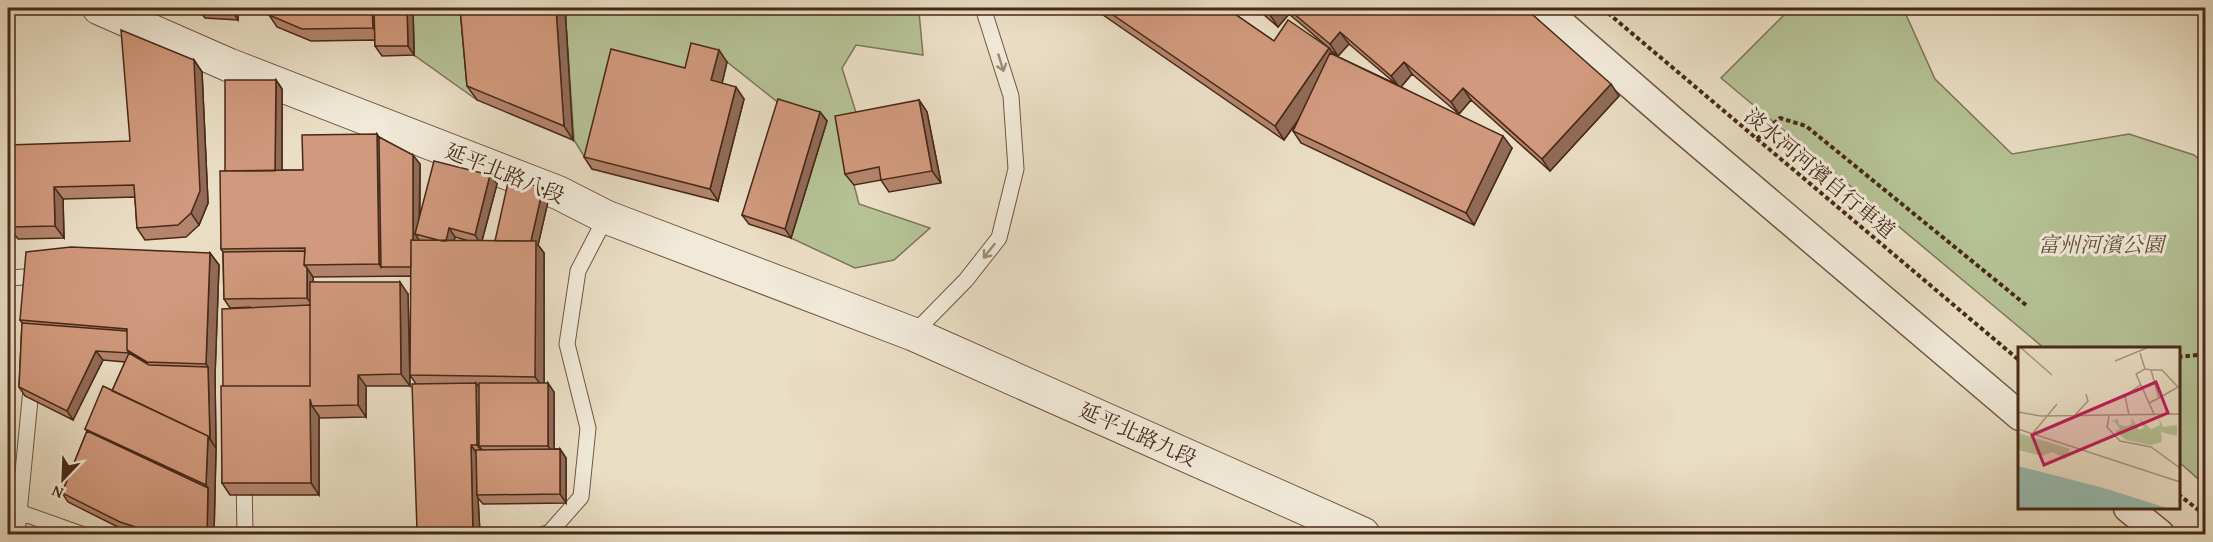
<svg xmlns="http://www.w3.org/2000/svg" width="2213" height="542" viewBox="0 0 2213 542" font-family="'Gentium Book Plus','Noto Serif TC',serif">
  <rect width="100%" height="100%" fill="#eadec5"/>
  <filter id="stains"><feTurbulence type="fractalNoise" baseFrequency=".00333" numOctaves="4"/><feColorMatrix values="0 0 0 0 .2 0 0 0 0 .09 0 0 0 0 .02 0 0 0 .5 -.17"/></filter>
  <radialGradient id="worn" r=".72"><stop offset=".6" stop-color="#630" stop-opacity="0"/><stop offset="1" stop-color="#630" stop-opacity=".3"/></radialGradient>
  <path fill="#b5c296" stroke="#7e7656" stroke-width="1.5" d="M413 8H468L477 100 414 55Z
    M565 8H914L919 12 923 55 856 45 842 68 860 125 854 185 859 204 930 228 894 260 855 268 791 238 785 108 727 62 700 55 693 80 620 61 592 169 574 140Z
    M1791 8H1903L1935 79 2012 154 2129 134 2194 155 2205 164V485L2179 462 2178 348H2044L1721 78Z"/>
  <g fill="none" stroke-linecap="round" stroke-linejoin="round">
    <defs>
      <path id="service" d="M8 278 42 276
        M913 334 966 280 999 238 1016 169 1011 96 983 8
        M244 475 245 534
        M19 512 81 534
        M17 534 32 379
        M544 534 550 532 581 497 588 428 567 344 578 271 606 217"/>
      <path id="minor" d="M1543 8 1675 123 2020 416
        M2128 508 2160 534"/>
      <path id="tertiary" d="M99 8 229 65 559 193 606 217 913 334 1363 534"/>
    </defs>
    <use href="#service" stroke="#705642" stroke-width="17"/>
    <use href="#minor" stroke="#705642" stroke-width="31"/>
    <use href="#tertiary" stroke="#705642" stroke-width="35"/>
    <path stroke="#472917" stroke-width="4" stroke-dasharray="4.5 3" stroke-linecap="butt" d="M1602 8 2020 361
      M1757 139 1780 118 1806 126 2026 305
      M2178 357 2206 354
      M2178 494 2206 516"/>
    <use href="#service" stroke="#f1ead9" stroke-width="15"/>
    <use href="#minor" stroke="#f1ead9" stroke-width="28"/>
    <use href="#tertiary" stroke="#f1ead9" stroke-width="33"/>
  </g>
  <path fill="#b4846c" stroke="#472917" stroke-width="1.5" fill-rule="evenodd" d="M198 8H238V20L205 18Z
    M413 8 414 55 382 56 375 46V40L311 41 277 27 269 15Z
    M460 8H565L573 140 477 100 467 86Z
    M1093 8H1226L1274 41 1329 48 1289 14 1278 27 1256 8H1525L1619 96 1550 171 1471 100 1459 114 1412 74 1401 87 1512 148 1474 225 1301 143 1293 131 1297 122 1284 140ZM1349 44 1396 84 1334 55 1329 49 1338 56Z
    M194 60 202 72 208 203 199 225 186 237 145 240 137 228 135 197 63 199 64 238 18 239 9 227 8 189 130 141Z
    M727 62 722 83 744 99 718 201 592 169 584 157 685 68Z
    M276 80 282 89V170H303L379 137 420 164V218L497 184 482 241H495L549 197 538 245 544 253V383L554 392V449H560L566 458V503L483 504 478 498 480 534H420L417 530 416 384 410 375 411 276 313 277V282L408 294 410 386H366V417L320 418 319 416V495H230L222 483 223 386 250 307 230 308 224 299 223 252 221 249 225 171ZM455 237 469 241H454Z
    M919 100 927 112 941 183 889 192 881 180 854 185 845 174Z
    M820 112 827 121 791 238 749 224 742 215Z
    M210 253 219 265 215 376 216 448 214 534H137L126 531 68 502 62 493 87 431 85 429 112 391 125 362 103 360 73 420 25 396 19 387 22 323 20 320Z"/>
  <path fill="#926b58" stroke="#472917" stroke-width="1.5" d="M230 8H238V20Z
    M372 8H380L381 40 373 28Z
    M407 8H413L414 55 408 46Z
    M556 8H565L573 140 564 126Z
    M1276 8H1285L1289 14 1278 27 1270 15Z
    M1340 32 1349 44 1338 56 1330 44Z
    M1329 48 1339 62 1284 140 1275 126Z
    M719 50 727 62 720 92 711 80Z
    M194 60 202 72 208 203 199 225 191 213Z
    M1404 62 1412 74 1400 88 1391 76Z
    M276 80 282 89V181L275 172Z
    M1611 84 1619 96 1550 171 1542 159Z
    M736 87 744 99 718 201 710 189Z
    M1463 88 1471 100 1459 114 1451 102Z
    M919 100 927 112 941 183 932 171Z
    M820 112 827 121 791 238 785 229Z
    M377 134 385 146 381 267 379 264Z
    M1503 136 1512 148 1474 225 1466 213Z
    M413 155 420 164 419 235 415 234 419 240V276L413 267Z
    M490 175 497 184 481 244 475 235Z
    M54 187 63 199 64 238 55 226Z
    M543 188 549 197 538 245 544 253V389L535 377 530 245Z
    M449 228 455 237 452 251 445 241Z
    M210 253 219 265 215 376 216 448 210 439 208 367 206 364Z
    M307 268 313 277 314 307 307 298Z
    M400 282 408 294 410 386 401 374Z
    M96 351 103 360 73 420 67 411Z
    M358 375 366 386V417L358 405Z
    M476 383 483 392 479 446 484 452V454L477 445Z
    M548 383 554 392V456L548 446Z
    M310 399 312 406 319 416V495L311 483Z
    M208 436 216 448 214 534H207L208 488 206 485Z
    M471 445 477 454V495L478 498 480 534H473Z
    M560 449 566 458V503L560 494Z"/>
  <path fill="#d1997d" stroke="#472917" stroke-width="1.5" d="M268 8H372L373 28 302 29 269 15Z
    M374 8H407L408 46H375Z
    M460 8H556L564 126 467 86Z
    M1103 8H1226L1274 41 1288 20 1329 48 1275 126Z
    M1261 8H1276L1270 15Z
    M1287 8H1525L1611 84 1542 159 1463 88 1451 102 1404 62 1391 76 1340 32 1330 44Z
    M121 30 194 60 200 191 191 213 178 225 137 228 134 185 54 187 55 226 9 227 8 145 130 141Z
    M691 43 719 50 711 80 736 87 710 189 584 157 611 49 685 68Z
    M1330 53 1503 136 1466 213 1293 131Z
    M225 80H276L275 171H225Z
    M778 99 820 112 785 229 742 215Z
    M919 100 932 171 881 180 879 167 845 174 835 116Z
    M377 134 379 264 304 265 305 248 221 249 220 171 303 170 302 135Z
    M379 137 413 155V240H411V267H381Z
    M434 161 490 175 475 235 449 228 446 241H442L415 234Z
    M509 178 543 188 531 241H495Z
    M411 240 536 241 535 377 410 375Z
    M71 247 210 253 206 364 147 362 127 350V329L20 320 26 252Z
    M305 251 304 265 307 268V298L224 299 223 252Z
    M310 282H400L401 374 358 375V405L312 406 310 399 311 483H222L221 386H310Z
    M310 305V386H223L222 309Z
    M22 323 127 331V350L129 353 96 351 67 411 19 387Z
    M129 353 149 365 208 367 210 439 208 436 112 391Z
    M476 383 477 445H471L473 534H446V528L417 530 412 384Z
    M479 383H548V446H479Z
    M103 386 208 436 206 485 85 429Z
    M87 431 208 488 207 534H157L120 522 62 493Z
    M560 449V494L477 495 476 450Z"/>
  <defs><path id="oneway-shaft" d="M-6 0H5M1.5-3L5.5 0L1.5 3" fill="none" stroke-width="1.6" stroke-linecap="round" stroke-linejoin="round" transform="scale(1.5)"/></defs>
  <g stroke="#9c8a78">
    <use href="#oneway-shaft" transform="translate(1001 63) rotate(73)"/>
    <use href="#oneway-shaft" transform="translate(989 251) rotate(128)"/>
  </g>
  <g text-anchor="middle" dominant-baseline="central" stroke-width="6" stroke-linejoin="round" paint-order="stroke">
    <g font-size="21" fill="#472917" stroke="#f1ead9">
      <text transform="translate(505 173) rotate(22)">延平北路八段</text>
      <text transform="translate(1820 173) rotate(40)">淡水河河濱自行車道</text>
      <text transform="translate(1138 434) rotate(24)">延平北路九段</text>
    </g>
    <g font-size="21" font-style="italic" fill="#624f37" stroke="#f1ead9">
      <text x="2101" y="244">富州河濱公園</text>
    </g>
  </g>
  <g transform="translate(2018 347)">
    <rect width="162" height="162" fill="#eadec5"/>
    <path d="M113 70 121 83 126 81 121 71 133 82 142 78 141 71 145 80 159 78V89L143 85 144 95 132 98 108 93 97 84 102 82 97 75H93L100 71 101 78 109 79 114 77ZM0 86 52 102 48 112 34 105 24 109 0 103Z" fill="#b5c296"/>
    <path d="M0 119 89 142 152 162H0Z" fill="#98bcb1"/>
    <path fill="none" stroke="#a9967f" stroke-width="1.5" d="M2 0 34 28M122 6 127 22 118 27 136 67M97 14 131 0M127 22 133 23 141 51 131 56M133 23H144L160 40 141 51M0 65 23 69 162 67M57 68 70 54 68 47M111 68 107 49 122 38M91 69 89 80 102 94 133 100 162 121M0 82 162 135M15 86 39 57"/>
    <path fill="#c2185b" fill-opacity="0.15" stroke="#c2185b" stroke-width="3" d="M138 35 150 66 26 118 14 88Z"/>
    <rect width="162" height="162" fill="none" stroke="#472917" stroke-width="3"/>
  </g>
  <rect width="2213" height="542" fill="none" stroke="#eadec5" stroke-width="30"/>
  <rect x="9" y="9" width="2195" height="524" fill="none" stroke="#472917" stroke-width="3"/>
  <rect x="15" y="15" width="2183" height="512" fill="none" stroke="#472917" stroke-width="1.5"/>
  <g transform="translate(63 479) rotate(203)" stroke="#f1ead9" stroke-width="4.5" paint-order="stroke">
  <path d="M0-4.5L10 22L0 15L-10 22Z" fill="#472917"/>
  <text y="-9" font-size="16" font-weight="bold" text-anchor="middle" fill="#472917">N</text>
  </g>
  <rect width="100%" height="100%" filter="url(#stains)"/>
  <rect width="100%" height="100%" fill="url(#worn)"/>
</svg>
